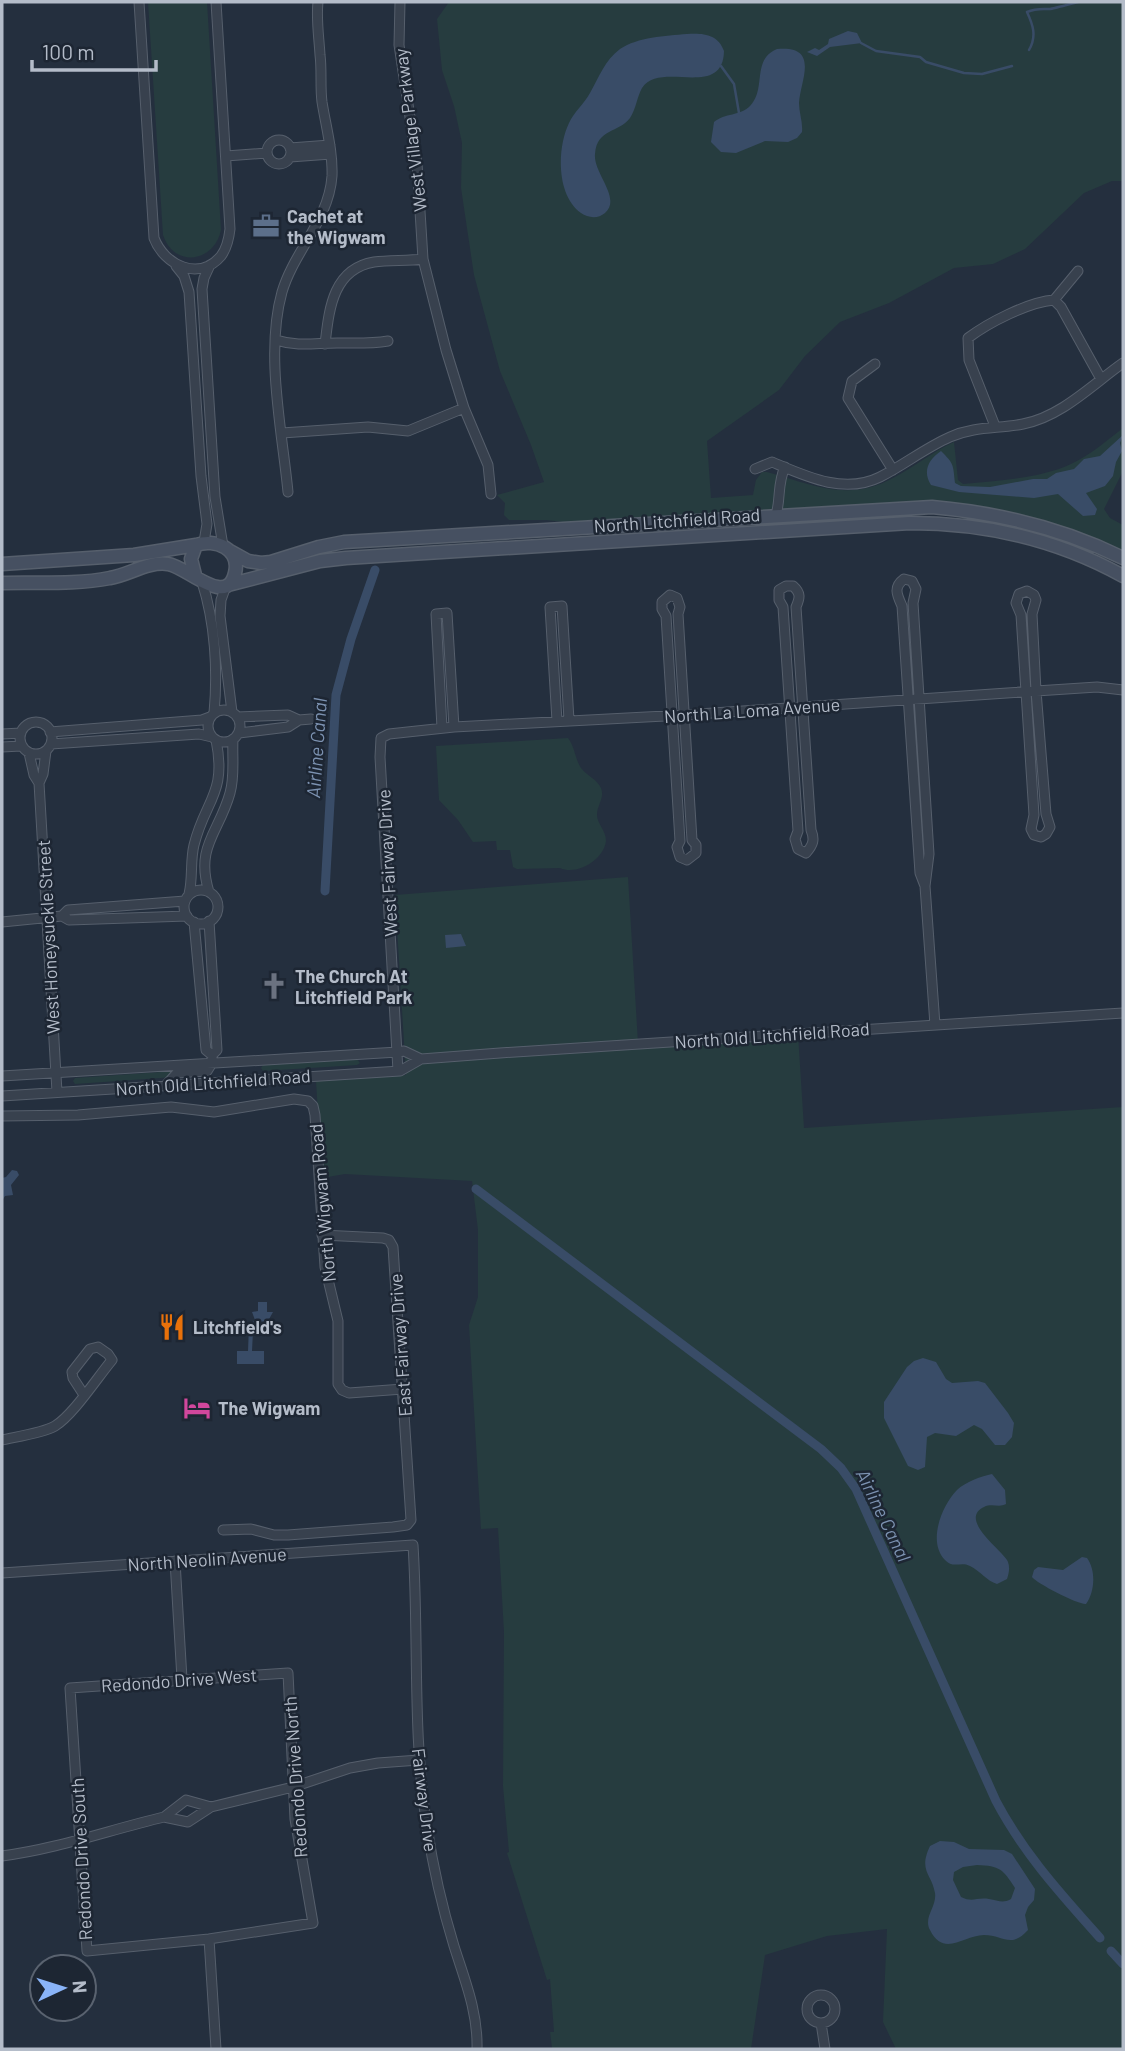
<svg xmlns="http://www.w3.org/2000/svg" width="1125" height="2051" viewBox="0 0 1125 2051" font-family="Barlow,sans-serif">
  <rect width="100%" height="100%" fill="#242f3e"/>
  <path fill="#263c3f" d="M148 2H207L221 230C214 263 174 268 163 235Z
    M449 2H1123V181H1112L1084 193 1025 249 993 264 954 268 889 303 840 322 805 356 779 390 707 441 711 498 753 495 756 480 762 472H767C811 484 848 503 893 478 914 467 932 452 954 442L958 480 963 484C995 481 1029 479 1059 469 1083 461 1104 443 1123 428V471L1104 509 1110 518 1123 525V553L1057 525 1018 514 977 507 580 524 546 520H509L504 515 505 503 497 495 544 482 531 445 500 371 474 275 461 188 462 143 454 106 442 70 437 19Z
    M568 738C575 747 575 759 581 768 587 776 597 779 601 788 605 798 597 805 597 815 597 824 606 830 606 841 604 859 578 876 560 868L517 869 513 867 510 850H497L496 841 473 842 458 820 439 800 436 746Z
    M628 877 638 1043 798 1034 804 1128 1123 1107V2049H896L883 2022 887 1929 827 1936 765 1955 751 2049 552 2048 550 2032H554L550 1979 547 1980 507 1853 509 1852 503 1786 504 1632 498 1528 481 1529 469 1325 478 1297V1230L472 1181 345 1174 322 1178 316 1081 406 1075 395 895Z
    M357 1059 360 1063 357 1065 263 1071 261 1068 263 1065Z
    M175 1071V1077L75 1084 73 1081 75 1078Z"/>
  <path fill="#394c67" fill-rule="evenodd" d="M848 31 857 33 862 43 830 47 817 56 807 52 815 48 819 50 828 44 829 39Z
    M687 34C703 33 718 34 724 51 723 100 660 60 642 88 637 97 636 109 630 118 619 133 597 128 595 154 593 173 622 198 605 213 598 219 588 218 581 213 556 195 557 148 569 123 574 112 584 104 590 93 599 77 605 60 620 49 638 37 665 36 687 34Z
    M777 49C821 45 800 81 799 103 799 113 803 122 802 132L797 138 788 142 765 141 736 153 721 152 711 142 714 122C725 113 740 116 750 106 767 88 751 60 777 49Z
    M1123 435 1120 443 1122 451 1116 462 1113 476 1105 486 1086 493 1097 509 1095 515 1083 516 1058 494 1034 498 959 492 931 485C922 471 929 459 941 451 954 464 953 464 955 483L961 486 990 487 1033 479H1047L1056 473 1074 469 1084 459 1100 456Z
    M461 934 466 946 446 948 445 935Z
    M12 1170 17 1171 19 1175 11 1185 13 1195 5 1196 2 1201V1178L6 1177Z
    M258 1302H267V1312H273L268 1321 258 1322 253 1331 252 1351H264V1364H237V1351H248L249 1326 255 1320 252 1312 258 1311Z
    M923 1358 936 1362 946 1379 952 1383 978 1381 985 1383 1008 1413 1014 1423 1012 1437 1005 1445H995L982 1429 974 1425 956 1436 935 1433 927 1437 925 1467 918 1470 908 1466 884 1418V1402L907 1367 914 1361Z
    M992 1474 1005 1490 1006 1504C999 1508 992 1503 984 1507 957 1520 1005 1552 1008 1562 1010 1568 1009 1573 1007 1579L997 1584C987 1581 980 1571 970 1566 961 1561 953 1569 945 1560 927 1542 942 1505 957 1490 965 1482 982 1476 992 1474Z
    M1082 1557 1087 1558C1096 1570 1095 1592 1086 1604 1079 1605 1036 1583 1032 1577L1034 1570 1038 1567 1063 1570Z
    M940 1841 954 1842 969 1849 1004 1850 1012 1854 1035 1889 1034 1900 1028 1907 1025 1915 1028 1930C1011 1949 1003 1935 984 1935 964 1935 944 1958 930 1930 923 1917 937 1907 935 1893 932 1874 918 1871 930 1846ZM977 1865C1000 1866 1003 1869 1015 1888L1011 1899C1002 1904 998 1900 989 1899 976 1897 973 1903 961 1897L953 1880 954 1872 963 1867Z"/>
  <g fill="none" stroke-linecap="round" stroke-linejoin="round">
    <path stroke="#394c67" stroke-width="2.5" d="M861 43 876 51 920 57 926 62 964 73 982 74 1012 66
      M1029 50C1037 36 1033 25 1027 12 1036 8 1041 9 1050 9 1052 9 1074 3 1078 2
      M721 66 734 84 739 113"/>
    <path stroke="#394c67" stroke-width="9" d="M325 891 336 695 351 639 375 570
      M476 1189 821 1449 841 1468 856 1489 996 1801C1024 1854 1061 1894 1100 1938
      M1111 1951 1123 1964"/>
    <defs>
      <path id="street" d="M139 2 154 238C164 265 199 282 221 256 227 248 229 238 230 229L216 2
        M400 2 399 45 417 163 423 259 446 350 464 408 488 465 491 494
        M267 152a12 12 0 1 1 24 0a12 12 0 1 1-24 0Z
        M290 148 330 145
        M226 156 267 153
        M290 157 331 154
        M210 265 204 278 202 289 215 497 223 546
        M176 266 184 276 189 292 201 476 207 524 204 542
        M1054 300 1061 307 1101 379
        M276 340C298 347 315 343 337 343 355 343 370 344 388 341
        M325 344C329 311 332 269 374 262 390 260 407 261 423 259
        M875 364 852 381 848 398 893 470
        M995 426 969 360 968 338C988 323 1028 302 1054 300L1078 271
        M282 433 368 427 408 431 464 408
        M755 469 772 462C805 476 844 495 880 477 904 465 925 448 950 437 975 426 998 429 1023 424 1061 417 1093 384 1123 363
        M288 492C282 430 265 353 282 292 294 251 329 220 332 176 333 151 326 127 322 102 320 87 322 70 320 55 319 37 316 19 318 2
        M776 515C781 498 777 484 785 467
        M202 582C215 622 218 671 214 713
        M226 586 221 600 220 616 232 712
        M786 586H793C801 593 800 598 796 607L811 830C815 840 813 845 806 853L798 849 795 839 798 831 783 607 779 600V590Z
        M1027 591 1034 595 1036 600 1032 614 1036 691 1046 814 1050 827 1046 834 1041 837 1034 835 1031 829 1034 815 1021 615 1016 603 1019 594Z
        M670 595 677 598 680 607 678 614 692 840 696 845V853L687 860 680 857 677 847 680 841 666 616 662 609V602Z
        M208 726a16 16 0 1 1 32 0a16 16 0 1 1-32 0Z
        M237 717 288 715 299 720 311 719
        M557 721 550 607 562 606 569 720
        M20 738a16 16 0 1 1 32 0a16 16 0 1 1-32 0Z
        M442 728 436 614 447 613 454 727
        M50 732 202 720 210 717
        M239 733 288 727 299 720
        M2 734 21 733
        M51 744 199 734 212 737
        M2 747 21 746
        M46 751 43 774 39 783 57 1092
        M29 753 34 775 39 783
        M925 886 920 873 902 606C897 595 893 587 904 579L912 581 916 589 913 603 929 854 925 886 935 1025
        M184 907a17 17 0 1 1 34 0a17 17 0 1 1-34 0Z
        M209 892C195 846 219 833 230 793 235 776 232 757 233 739
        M189 894C193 878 190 861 194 845 205 800 227 794 216 740
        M62 916 69 920 187 916
        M209 921 217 1050 212 1055V1063
        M2 922 62 916 68 910 185 901
        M194 922 206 1050 212 1055
        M398 1071 380 757 381 738 389 734 454 727 684 715 1036 691 1097 687 1123 690
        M2 1076 398 1052 404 1051 421 1059
        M166 1085 177 1073 207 1071 212 1063
        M2 1096 400 1071 421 1059 500 1053 1123 1013
        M2 1116 78 1115 171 1107 214 1112 294 1099 308 1101 313 1106 315 1115 325 1267 338 1321V1384L342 1390 349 1393 403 1389
        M2 1440C15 1437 43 1433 55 1426 73 1415 97 1378 112 1360L108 1354 98 1347 90 1349 72 1372 73 1378 84 1395
        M223 1530 251 1529 274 1535H288L393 1527 407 1525 411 1520 393 1247 389 1240 383 1238 322 1235
        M175 1561 182 1679
        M2 1573 413 1545C419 1639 412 1733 427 1827 433 1867 442 1907 454 1946 465 1981 478 2012 477 2049
        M288 1673 295 1819 313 1923 209 1939 87 1951 70 1688Z
        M186 1800 211 1807 188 1822 164 1817Z
        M211 1807 293 1787 350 1768 378 1763 419 1760
        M2 1856C57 1849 109 1830 164 1817
        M209 1939 216 2049
        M807 2009a14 14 0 1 1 28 0a14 14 0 1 1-28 0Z
        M821 2023 825 2049"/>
      <path id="secondary" d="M230 551 248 561 261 563 271 562 319 547 344 542 932 507C1000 513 1062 528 1123 558
        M2 564 134 555 196 545
        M2 583C37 582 75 585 110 578 129 575 148 561 168 564 186 566 227 609 235 573 241 549 215 538 196 545L191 559 195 575
        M228 585 320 561 346 558 910 523C984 523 1058 540 1123 576"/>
    </defs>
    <use href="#street" stroke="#565f6c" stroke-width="11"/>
    <use href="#secondary" stroke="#565f6c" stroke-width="15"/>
    <use href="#street" stroke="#38414e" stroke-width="9"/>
    <use href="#secondary" stroke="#465061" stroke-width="12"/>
  </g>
  <defs>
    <symbol id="office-bare" viewBox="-9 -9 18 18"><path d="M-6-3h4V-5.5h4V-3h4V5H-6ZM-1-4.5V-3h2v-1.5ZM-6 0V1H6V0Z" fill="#5c6f8a" stroke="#1d2633" stroke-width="2.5" paint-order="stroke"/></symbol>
    <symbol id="church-bare" viewBox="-9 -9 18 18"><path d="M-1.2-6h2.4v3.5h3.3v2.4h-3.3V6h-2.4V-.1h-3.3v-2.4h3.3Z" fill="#6b7280" stroke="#1d2633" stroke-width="2.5" paint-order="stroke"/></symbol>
    <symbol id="restaurant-bare" viewBox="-9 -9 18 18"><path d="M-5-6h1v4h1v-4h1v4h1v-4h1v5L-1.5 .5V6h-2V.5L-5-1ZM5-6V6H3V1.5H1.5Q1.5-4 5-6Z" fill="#e8710a" stroke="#1d2633" stroke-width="2.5" paint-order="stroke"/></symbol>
    <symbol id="hotel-bare" viewBox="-9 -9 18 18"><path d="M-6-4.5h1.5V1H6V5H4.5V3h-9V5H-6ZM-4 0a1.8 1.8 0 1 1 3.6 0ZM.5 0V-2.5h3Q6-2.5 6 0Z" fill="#d1479c" stroke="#1d2633" stroke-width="2.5" paint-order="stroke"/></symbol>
  </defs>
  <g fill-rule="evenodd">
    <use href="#office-bare" x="247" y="207" width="38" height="38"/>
    <use href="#church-bare" x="255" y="967" width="38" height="38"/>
    <use href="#restaurant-bare" x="153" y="1308" width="38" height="38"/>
    <use href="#hotel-bare" x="178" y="1389" width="38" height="38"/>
  </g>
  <g text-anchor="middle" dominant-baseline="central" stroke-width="5" stroke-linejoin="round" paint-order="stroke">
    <g font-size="18" fill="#b4bcc9" stroke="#1d2633">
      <text transform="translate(410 130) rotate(-97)">West Village Parkway</text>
      <text transform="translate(677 520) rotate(-4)">North Litchfield Road</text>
      <text transform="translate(752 710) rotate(-4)">North La Loma Avenue</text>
      <text transform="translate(387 863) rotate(-93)">West Fairway Drive</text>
      <text transform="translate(48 937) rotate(-93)">West Honeysuckle Street</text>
      <text transform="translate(772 1035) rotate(-4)">North Old Litchfield Road</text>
      <text transform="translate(213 1082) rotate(-4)">North Old Litchfield Road</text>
      <text transform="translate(322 1203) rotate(-95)">North Wigwam Road</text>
      <text transform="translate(400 1345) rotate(-94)">East Fairway Drive</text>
      <text transform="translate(207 1559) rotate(-4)">North Neolin Avenue</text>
      <text transform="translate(179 1680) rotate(-4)">Redondo Drive West</text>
      <text transform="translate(295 1777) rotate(-94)">Redondo Drive North</text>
      <text transform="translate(425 1800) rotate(83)">Fairway Drive</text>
      <text transform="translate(81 1859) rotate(-93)">Redondo Drive South</text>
    </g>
    <g font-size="18" font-weight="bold" fill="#b4bcc9" stroke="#1d2633" text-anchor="start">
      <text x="287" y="216">Cachet at<tspan x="287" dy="21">the Wigwam</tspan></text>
      <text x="295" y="976">The Church At<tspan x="295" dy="21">Litchfield Park</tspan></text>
      <text x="193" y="1327">Litchfield's</text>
      <text x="218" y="1408">The Wigwam</text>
    </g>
    <g font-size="19" font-style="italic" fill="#7c92b1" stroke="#1d2633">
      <text transform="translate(316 748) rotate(-86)">Airline Canal</text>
      <text transform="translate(884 1515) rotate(64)">Airline Canal</text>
    </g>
  </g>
  <rect width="1125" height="2051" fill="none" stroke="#b4bcc9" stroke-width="7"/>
  <g transform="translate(63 1988) rotate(86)"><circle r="33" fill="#1d2633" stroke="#59626f" stroke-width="2"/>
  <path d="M0-5L12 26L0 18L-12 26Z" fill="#8ab4f8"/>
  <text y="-10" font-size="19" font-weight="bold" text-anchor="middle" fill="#b4bcc9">N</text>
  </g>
  <path d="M32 60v10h124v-10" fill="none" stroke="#b4bcc9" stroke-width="3.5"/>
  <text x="42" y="60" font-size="21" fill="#b4bcc9" stroke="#1d2633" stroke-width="5" paint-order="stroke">100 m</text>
</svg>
